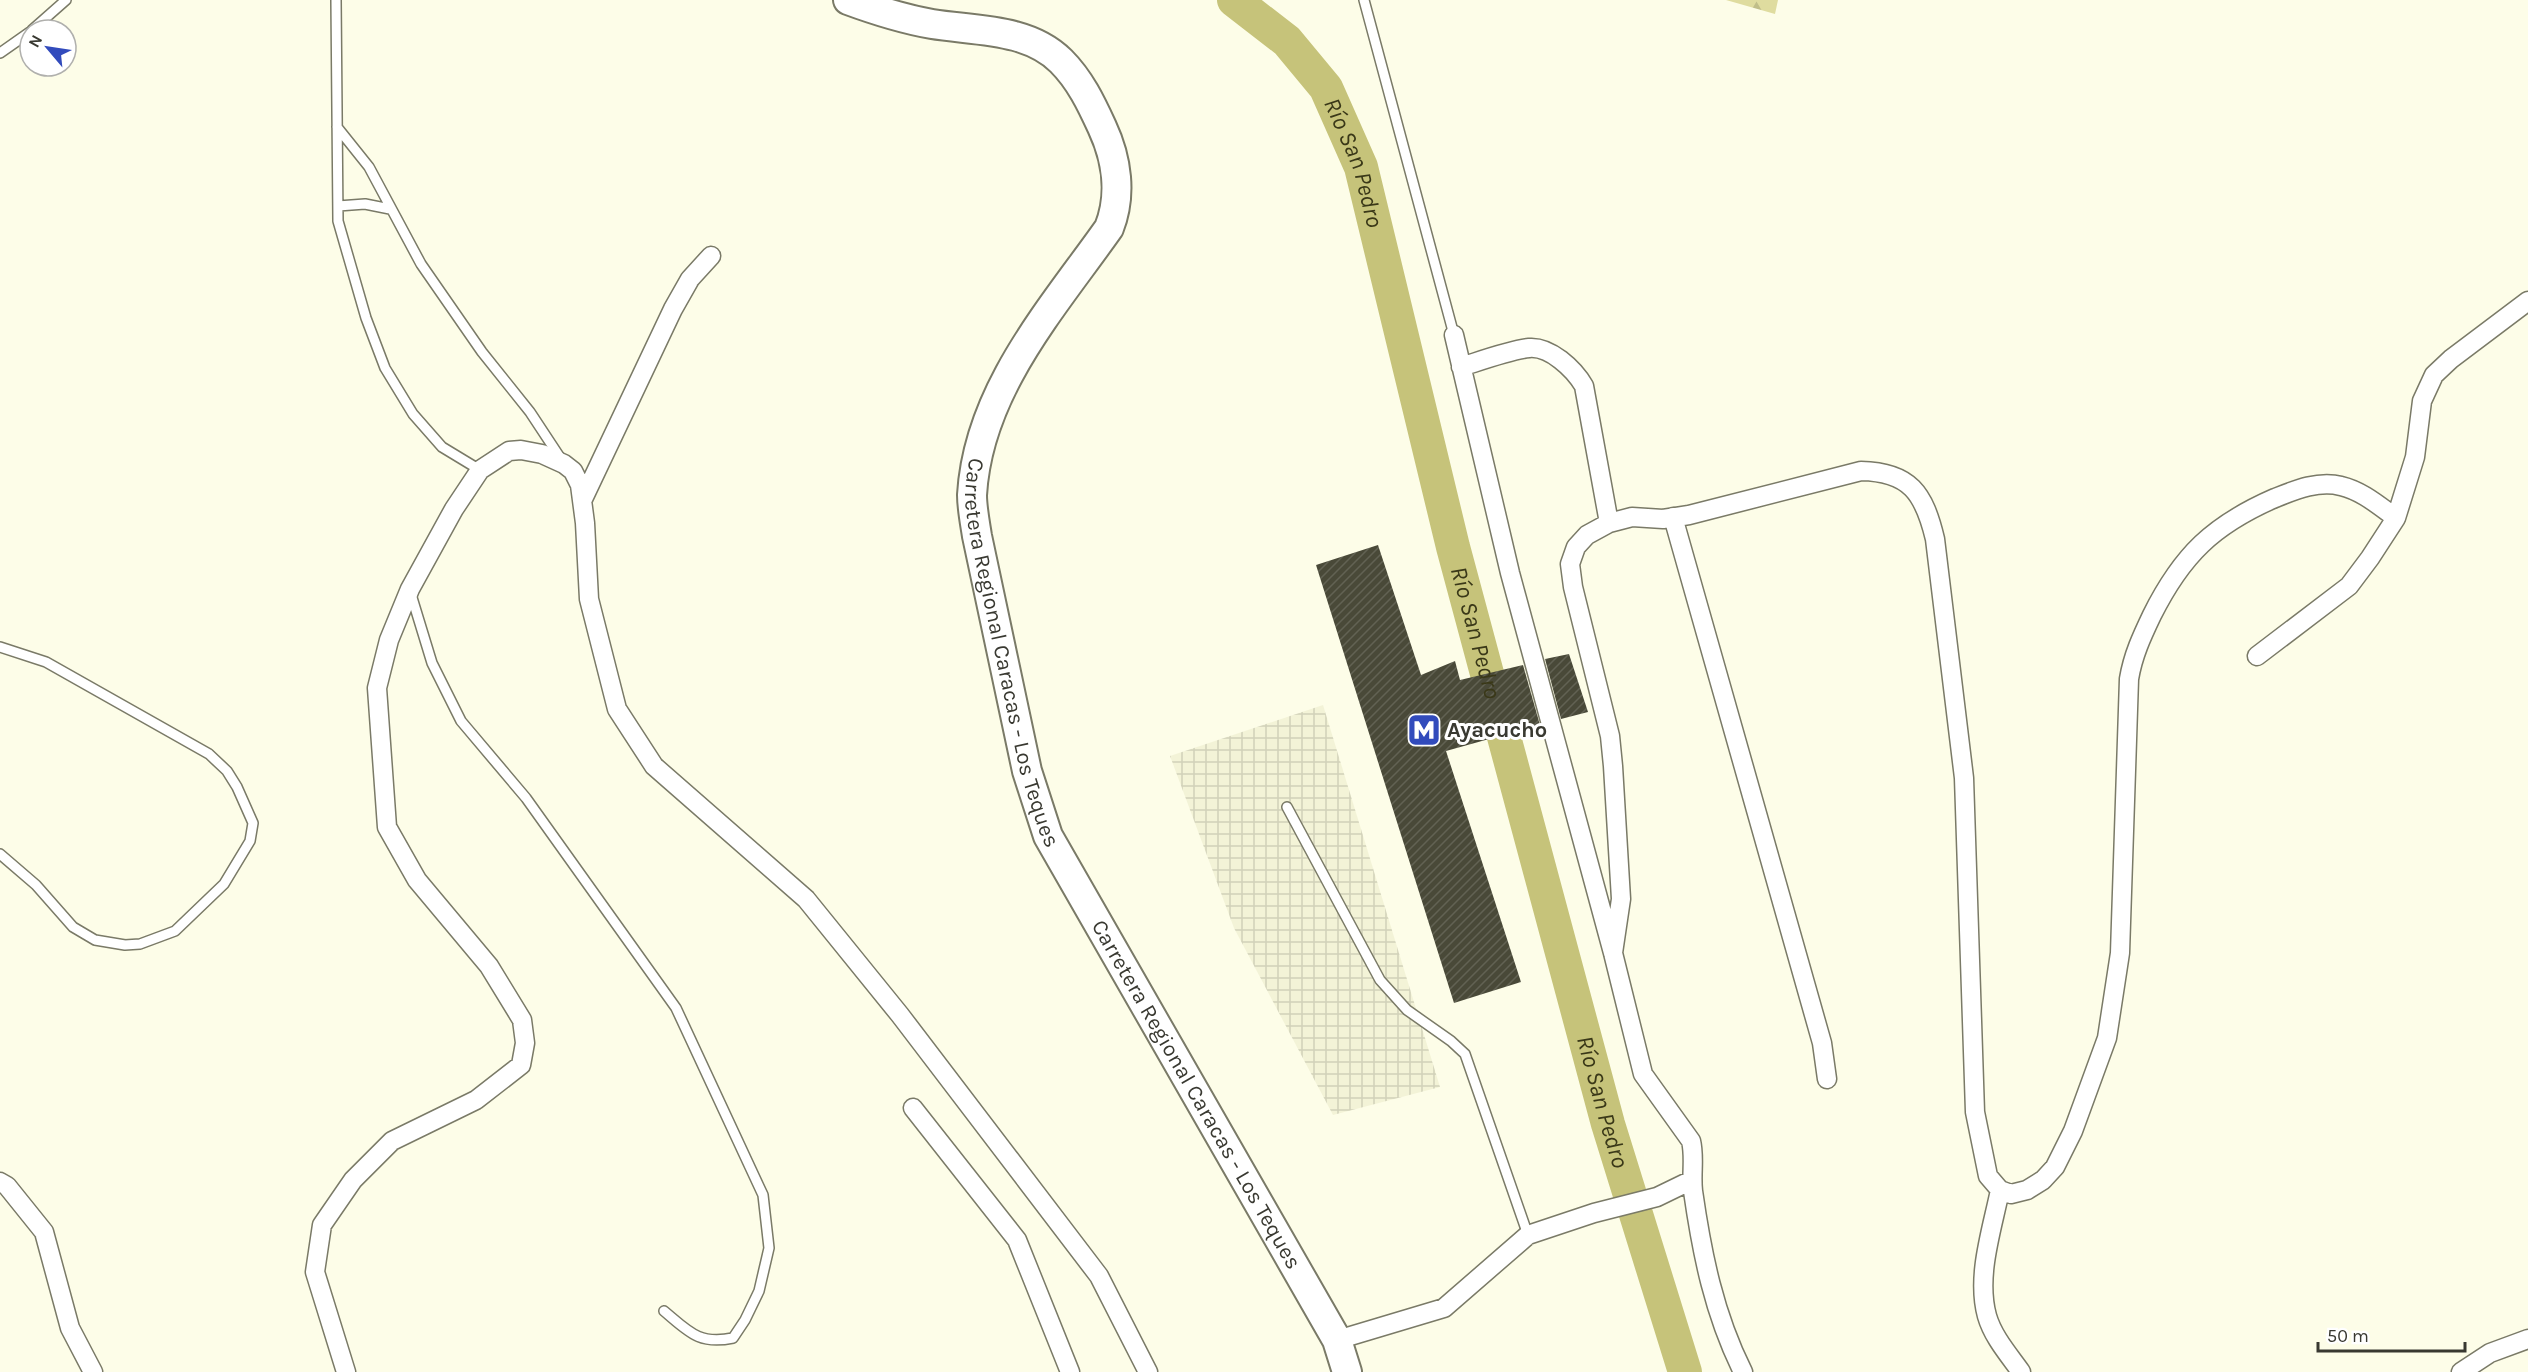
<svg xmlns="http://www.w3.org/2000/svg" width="2528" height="1372" viewBox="0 0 2528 1372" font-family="Karla,sans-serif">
  <defs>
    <pattern id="industrial-grid" width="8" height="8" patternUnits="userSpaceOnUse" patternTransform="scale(1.5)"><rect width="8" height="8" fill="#f3f3d7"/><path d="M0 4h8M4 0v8" fill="none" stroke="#d1d1b9"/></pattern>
    <pattern id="forest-firs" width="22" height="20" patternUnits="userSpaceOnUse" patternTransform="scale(1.5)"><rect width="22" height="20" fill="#dfdc9f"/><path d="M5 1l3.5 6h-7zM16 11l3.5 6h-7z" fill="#c0be89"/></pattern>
    <pattern id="building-hatch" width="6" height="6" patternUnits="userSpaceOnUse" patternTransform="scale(1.5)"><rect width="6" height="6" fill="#494938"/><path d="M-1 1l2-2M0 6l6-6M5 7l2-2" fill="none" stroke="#626253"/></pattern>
  </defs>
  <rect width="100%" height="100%" fill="#fdfde8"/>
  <path fill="url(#industrial-grid)" d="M1323 705 1440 1087 1333 1115 1234 928 1170 756Z"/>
  <path fill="url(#forest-firs)" d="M1726 0H1778L1775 14Z"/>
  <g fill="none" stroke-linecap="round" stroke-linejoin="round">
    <path stroke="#c6c37a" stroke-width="34" id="s1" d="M1234 0 1287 41 1326 88 1361 167 1453 547 1608 1124 1685 1372"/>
  </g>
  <path fill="url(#building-hatch)" d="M1378 545 1421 675 1455 661 1460 680 1523 665 1540 725 1446 751 1521 982 1454 1003 1316 565Z
    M1569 654 1588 712 1561 719 1545 659Z"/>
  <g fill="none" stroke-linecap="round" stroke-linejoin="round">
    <defs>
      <path id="service" d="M336 0 338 221 366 318 385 368 413 414 442 447 480 470
        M1364 0 1454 335
        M32 30 66 0
        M0 53 30 32
        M337 127 369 167 421 264 482 352 530 412 561 459
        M338 206 365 204 390 209
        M410 591 432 663 461 721 526 798 676 1008 763 1195 769 1248 759 1291 745 1320 733 1338C699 1345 689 1332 664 1311
        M0 647 46 662 209 754 227 771 237 787 253 823 250 841 224 884 175 931 140 944 125 945 95 940 73 927 36 885 0 854
        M1287 807 1380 980 1407 1010 1451 1041 1465 1054 1528 1235"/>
      <path id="minor" d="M1454 335 1510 573 1613 953 1643 1074 1691 1141C1695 1157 1691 1174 1693 1191 1702 1254 1714 1314 1743 1372
        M1461 367C1480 361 1510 350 1529 348 1550 346 1574 369 1584 386L1609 523
        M583 499 673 309 690 279 711 256
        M1673 517 1822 1043 1827 1079
        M2396 518 2415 457 2422 401 2434 375 2451 359 2528 301
        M1613 953 1621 899 1613 766 1610 736 1573 587 1570 564 1576 547 1587 535 1609 523 1632 517 1663 519 1689 515 1861 471C1910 472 1924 493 1935 539L1964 778 1975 1112 1988 1176 2000 1190 2011 1194 2027 1190 2043 1180 2055 1167 2073 1131 2107 1038 2120 953 2129 679C2133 655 2142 636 2152 615 2182 555 2213 525 2275 498 2295 490 2319 480 2341 486 2362 491 2378 505 2396 518L2370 558 2349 586 2257 656
        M913 1108 1017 1240 1070 1372
        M0 1182 7 1186 44 1232 70 1328 93 1372
        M2000 1190C1992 1230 1976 1276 1987 1316 1993 1337 2009 1355 2021 1372
        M1337 1340 1444 1308 1528 1235 1594 1213 1657 1197 1692 1180
        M346 1372 315 1272 322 1225 353 1180 392 1141 476 1100 521 1065 525 1043 522 1020 489 966 417 880 387 827 377 688 389 640 410 589 454 509 480 470 509 451 521 450 542 454 564 464 573 471 580 485 585 523 589 599 617 709 654 766 806 899 900 1015 1099 1276 1148 1372
        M2461 1372 2490 1353 2528 1339"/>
      <g id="primary">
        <path id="s2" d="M848 0C875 10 904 19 932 24 975 31 1028 28 1061 61 1080 80 1091 103 1102 127 1117 159 1122 195 1109 228 1051 310 978 391 972 495 972 508 975 523 977 536L1027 771 1048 836 1337 1340 1347 1372"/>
      </g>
    </defs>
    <use href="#service" stroke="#7a7a67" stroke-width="12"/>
    <use href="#minor" stroke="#7a7a67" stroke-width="21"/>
    <use href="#primary" stroke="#7a7a67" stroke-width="32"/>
    <use href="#service" stroke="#fff" stroke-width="9"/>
    <use href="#minor" stroke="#fff" stroke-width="18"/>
    <use href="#primary" stroke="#fff" stroke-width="28"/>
  </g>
  <defs>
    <symbol id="metro-square" viewBox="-11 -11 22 22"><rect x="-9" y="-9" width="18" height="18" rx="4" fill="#324bbc" stroke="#fff"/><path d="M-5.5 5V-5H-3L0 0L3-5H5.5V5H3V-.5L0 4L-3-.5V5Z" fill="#fff"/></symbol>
  </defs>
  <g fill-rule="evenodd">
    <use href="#metro-square" x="1405" y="711" width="38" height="38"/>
  </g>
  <g text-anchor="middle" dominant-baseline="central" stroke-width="6" stroke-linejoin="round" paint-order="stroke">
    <g font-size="22" fill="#393931" stroke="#fff">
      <text stroke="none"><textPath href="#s2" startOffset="873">Carretera Regional Caracas - Los Teques</textPath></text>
      <text stroke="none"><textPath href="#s2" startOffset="1359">Carretera Regional Caracas - Los Teques</textPath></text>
    </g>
    <g font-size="22" font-weight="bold" fill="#393931" stroke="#fff" text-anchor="start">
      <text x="1447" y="730">Ayacucho</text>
    </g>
    <g font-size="24" font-style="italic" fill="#3a3818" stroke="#fff">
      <text stroke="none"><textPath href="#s1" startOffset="208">Río San Pedro</textPath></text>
      <text stroke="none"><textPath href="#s1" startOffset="694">Río San Pedro</textPath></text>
      <text stroke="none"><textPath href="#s1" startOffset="1180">Río San Pedro</textPath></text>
    </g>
  </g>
  <g transform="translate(48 48) rotate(299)"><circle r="28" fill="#ffffff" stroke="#b0b0ad" stroke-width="1.5"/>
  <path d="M0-4.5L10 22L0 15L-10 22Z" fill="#324bbc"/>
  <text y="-9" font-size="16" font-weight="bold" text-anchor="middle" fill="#393931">N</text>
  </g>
  <path d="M2318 1342v9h147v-9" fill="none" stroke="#393931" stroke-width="3"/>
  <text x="2327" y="1342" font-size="18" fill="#393931" stroke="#ffffff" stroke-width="4.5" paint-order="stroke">50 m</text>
</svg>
